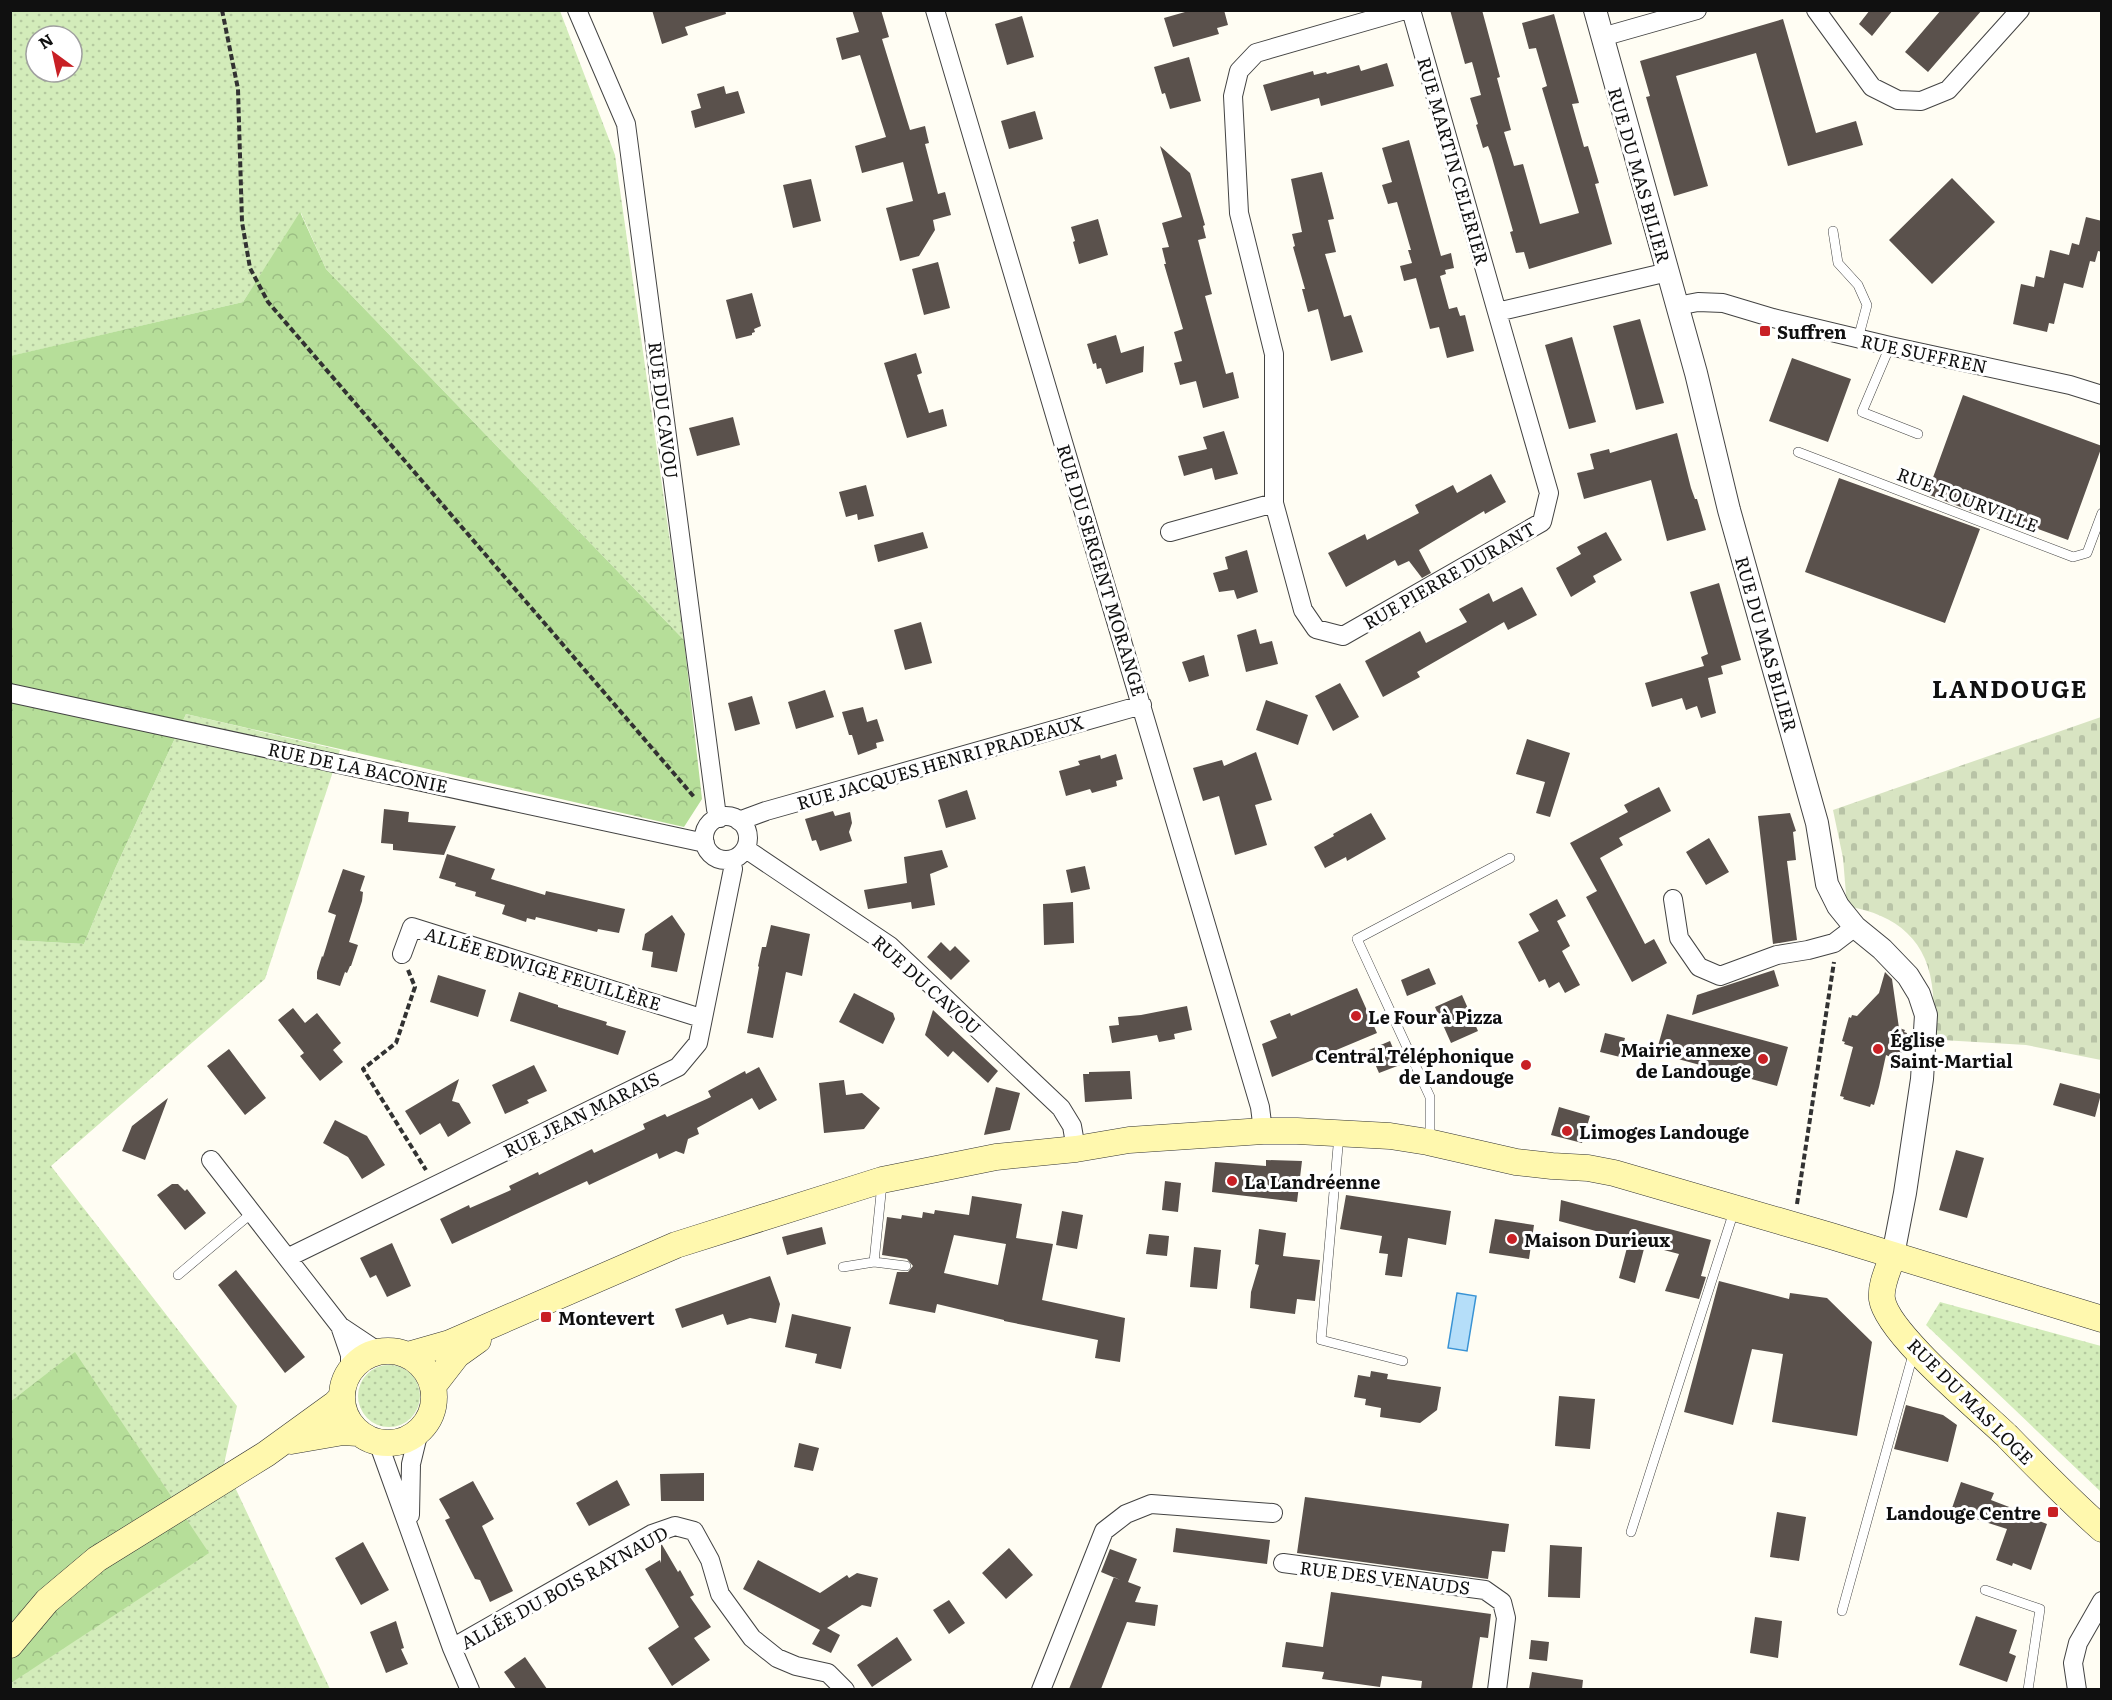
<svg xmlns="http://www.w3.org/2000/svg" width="2112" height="1700" viewBox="0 0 2112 1700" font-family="Literata,serif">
  <defs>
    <pattern id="grass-dots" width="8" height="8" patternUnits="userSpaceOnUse" patternTransform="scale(1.5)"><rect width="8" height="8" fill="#d3ecba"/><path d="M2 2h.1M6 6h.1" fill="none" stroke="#b4c99f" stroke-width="1.8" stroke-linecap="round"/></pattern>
    <pattern id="forest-crowns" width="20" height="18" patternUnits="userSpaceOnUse" patternTransform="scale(1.5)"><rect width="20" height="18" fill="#b6de99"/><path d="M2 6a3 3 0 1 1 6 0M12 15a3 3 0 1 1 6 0" fill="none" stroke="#9bbd83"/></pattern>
    <pattern id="cemetery-stones" width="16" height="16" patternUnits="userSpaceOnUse" patternTransform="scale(1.5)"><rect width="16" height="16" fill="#d8e4c2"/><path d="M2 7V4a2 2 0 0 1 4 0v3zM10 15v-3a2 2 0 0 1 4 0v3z" fill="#b8c3a6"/></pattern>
  </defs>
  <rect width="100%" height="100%" fill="#fffdf3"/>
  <path fill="url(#grass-dots)" fill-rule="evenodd" d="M10 11H560L615 155 684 640 326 269 301 213 243 302 11 356ZM36 36H72V72H36Z
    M186 714 340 750 265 979 51 1166 237 1406 224 1464 330 1689H11L75 1353 11 1401V940L84 944 115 869Z
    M1940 1302 2101 1346V1492L1926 1325Z
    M358 1396a31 31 0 1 1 62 0a31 31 0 1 1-62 0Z"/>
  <path fill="url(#forest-crowns)" d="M300 212 326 269 684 640 702 799 684 827 186 714 115 869 84 944 11 940 10 356 243 302Z
    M75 1352 209 1553 11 1683V1401Z"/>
  <path fill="url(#cemetery-stones)" d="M2101 717V1060L2026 1045 1925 1039C1928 1025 1934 1008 1933 994 1929 940 1897 915 1847 906L1843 858 1833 810Z"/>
  <path fill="#b5def9" stroke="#3993d4" stroke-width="1.5" d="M1457 1293 1476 1296 1467 1351 1448 1348Z"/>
  <path fill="#5a514c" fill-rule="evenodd" d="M652 10H725L726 14 685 27 688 35 662 44Z
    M852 10H881L889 37 882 39 910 130 925 126 929 143 925 144 938 194 945 192 951 215 933 220 935 230 919 256 900 261 886 208 913 201 903 162 862 173 855 146 886 137 860 55 842 60 836 38 859 32Z
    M1192 10H1224L1228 25 1217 28 1219 34 1173 47 1164 18Z
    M1450 10H1482L1500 77 1497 78 1511 130 1504 132 1514 166 1523 164 1540 224 1579 213 1542 88 1547 86 1536 48 1529 49 1522 23 1554 14 1579 103 1572 104 1584 147 1588 146 1599 183 1595 184 1612 244 1529 269 1524 252 1516 253 1510 232 1513 231 1491 154 1488 146 1483 148 1476 125 1478 124 1470 98 1481 95 1472 62 1465 64Z
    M1870 10H1893L1872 36 1859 24Z
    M1941 10H1982L1928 72 1905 52Z
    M1022 16 1034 57 1007 65 995 24Z
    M1783 19 1816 133 1856 121 1863 145 1788 166 1756 53 1676 76 1708 186 1674 196 1646 97 1650 96 1640 61Z
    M1189 57 1201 101 1170 109 1165 93 1162 94 1154 67Z
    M1387 63 1394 86 1321 106 1319 98 1271 111 1263 85 1313 71 1314 75 1326 72 1327 74 1359 65 1361 71Z
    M724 86 726 94 738 91 745 113 695 128 691 111 701 108 697 94Z
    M1035 111 1043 139 1009 149 1001 121Z
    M1409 140 1441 256 1451 253 1454 268 1445 270 1446 274 1440 276 1449 309 1457 307 1460 316 1465 315 1474 351 1447 358 1439 327 1430 329 1416 278 1404 281 1400 266 1412 263 1408 250H1411L1397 202 1388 204 1382 185 1392 182 1382 148Z
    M1160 146 1190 173 1205 225 1203 226 1206 238 1198 240 1212 294 1205 296 1226 374 1233 372 1239 398 1203 408 1196 381 1180 385 1174 363 1182 361 1174 332 1183 329 1164 264H1166L1162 248 1169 247 1162 223 1182 217Z
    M1322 172 1334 219 1328 220 1336 252 1325 254 1344 317 1351 315 1363 352 1331 361 1318 309 1308 312 1302 289H1305L1293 247 1295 246 1292 234 1302 232 1291 179Z
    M1952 178 1995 222 1932 284 1889 240Z
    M811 179 821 221 793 228 783 185Z
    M2086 217 2102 221V252L2098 251 2095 262 2090 261 2083 288 2064 283 2054 324 2049 323 2047 332 2013 324 2021 284 2034 287 2036 276 2044 278 2050 250 2069 255 2072 243 2079 245Z
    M1098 219 1108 255 1079 264 1073 242 1075 241 1071 227Z
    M938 262 950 308 924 315 912 269Z
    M752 293 761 326 754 329 755 332 752 333V335L736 339 726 300Z
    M1640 319 1664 403 1636 410 1613 326Z
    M1116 335 1121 353 1144 346 1143 372 1106 384 1101 368 1097 369 1096 363 1093 364 1087 344Z
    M1572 337 1596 422 1569 429 1545 345Z
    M916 353 922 373 917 375 929 413 943 409 947 426 907 438 884 363Z
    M1792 358 1851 379 1828 442 1769 421Z
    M1963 395 2102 446 2068 540 1986 510 1984 516 1927 494Z
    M733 417 740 445 697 456 689 428Z
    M1224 431 1238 474 1215 480 1212 468 1184 476 1178 456 1207 449 1203 437Z
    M1677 433 1691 488 1695 499H1697L1706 530 1667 541 1651 480 1584 499 1577 473 1594 469 1590 454 1609 449 1610 453Z
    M1491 474 1506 502 1485 514 1484 511 1419 550 1431 573 1422 578 1409 561 1398 566 1395 560 1346 587 1328 553 1365 534 1367 540 1419 513 1415 505 1453 485 1457 493Z
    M1839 478 1980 529 1945 623 1805 572Z
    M866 485 874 516 858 520 857 514 846 517 839 492Z
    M923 532 928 548 878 562 874 545Z
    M1606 532 1622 560 1593 576 1596 582 1571 597 1556 568 1581 554 1577 547Z
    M1247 550 1258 592 1237 599 1234 590 1219 592 1213 573 1228 569 1225 557Z
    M1719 583 1741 660 1721 666 1723 674 1708 678 1716 713 1701 718 1697 706 1686 710 1682 698 1652 707 1645 683 1704 666 1701 657 1708 654 1690 592Z
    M1522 587 1537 615 1508 630 1504 622 1417 672 1420 677 1383 697 1365 661 1420 631 1426 643 1467 622 1459 609 1489 593 1493 602Z
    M921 622 932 663 905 670 894 630Z
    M1256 629 1260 644 1272 641 1278 664 1246 672 1237 635Z
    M1204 655 1209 676 1189 682 1182 662Z
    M1340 683 1359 717 1333 731 1315 696Z
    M825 690 834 717 796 729 788 702Z
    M752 696 760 724 735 731 728 703Z
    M1266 700 1308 715 1298 745 1256 730Z
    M863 707 867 722 877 719 884 741 876 743 877 748 858 755 852 735H849L842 712Z
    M1527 739 1570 753 1550 817 1536 813 1545 782 1516 774Z
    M1256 752 1272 800 1255 805 1267 845 1235 855 1219 796 1203 801 1193 768 1222 760 1224 766Z
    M1116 754 1123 779 1116 781 1117 786 1092 793 1090 789 1066 796 1059 771 1080 765 1078 761 1100 755 1101 759Z
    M1659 787 1671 811 1619 838 1623 845 1600 858 1645 944 1654 939 1667 963 1632 982 1586 897 1597 891 1570 843 1628 812 1624 805Z
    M967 790 976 819 946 828 938 800Z
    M384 809 409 812 408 822 456 826 444 855 393 850V844L381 843Z
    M833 811 835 816 850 812 852 823 849 832 852 841 820 851 816 840 812 841 805 819Z
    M1371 813 1386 839 1347 861 1346 857 1325 868 1314 847 1334 836 1333 834Z
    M1790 813 1796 831 1793 832 1796 860 1787 861 1797 940 1773 944 1758 816Z
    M1709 838 1729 872 1706 885 1686 852Z
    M942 850 948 867 930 874 935 905 912 909 911 902 868 909 864 890 907 883 904 857Z
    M447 854 495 869 491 879 545 895 546 891 625 909 619 933 598 929 597 932 536 917 535 920 527 918 526 922 502 914 505 905 475 896 476 892 455 886 456 883 439 878Z
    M1085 866 1090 889 1071 893 1066 870Z
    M343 869 365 876 360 891 363 892 362 901 349 942 358 945 351 966H350L347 973 345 972 340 986 317 979V972L322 956 323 957 336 915 328 912Z
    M1557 899 1566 916 1557 921 1570 946 1562 951 1580 985 1565 993 1559 982 1549 988 1545 979 1539 982 1518 942 1539 931 1529 914Z
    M1073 902 1074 943 1044 945 1043 904Z
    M672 915 685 934 677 972 651 967 653 952 642 950 645 934Z
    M771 925 810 934 802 976 786 972 773 1038 747 1033 759 967 758 966 762 947H766Z
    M941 942 950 951 955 946 970 961 951 980 927 957Z
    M1429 968 1436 984 1407 996 1401 980Z
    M1774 970 1779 986 1692 1015 1697 995Z
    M1885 972 1892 979 1899 1028 1905 1030 1904 1032 1907 1033 1901 1057 1898 1056 1897 1060 1886 1055 1879 1087 1874 1105 1871 1104 1870 1107 1843 1099 1844 1097 1840 1096 1853 1047 1844 1044 1845 1042 1842 1041 1849 1017 1851 1018 1852 1015 1857 1016 1879 993Z
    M438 975 486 990 478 1017 430 1002Z
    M1357 988 1377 1033 1272 1077 1262 1044 1277 1038 1270 1021 1290 1013 1291 1016Z
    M519 992 558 1005V1007L607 1022 606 1025 626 1031 618 1055 510 1021Z
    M854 993 893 1013 895 1019 883 1044 839 1022Z
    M1462 995 1478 1031 1451 1043 1435 1007Z
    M1187 1006 1192 1030 1174 1034 1175 1039 1159 1042 1157 1035 1112 1043 1109 1026 1119 1025 1118 1017 1141 1015Z
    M293 1008 305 1023 317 1013 341 1043 333 1050 343 1062 320 1081 300 1056 304 1053 278 1020Z
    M933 1010 998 1071 988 1083 953 1051 948 1057 925 1035Z
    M1667 1014 1788 1047 1777 1086 1656 1053Z
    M1605 1033 1625 1038 1620 1057 1600 1052Z
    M1390 1041 1400 1065 1379 1073 1369 1050Z
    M229 1049 266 1098 245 1115 207 1066Z
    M534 1065 547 1091 527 1100 529 1103 505 1114 492 1085Z
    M759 1067 777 1100 759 1110 752 1098 697 1128 699 1134 688 1139 684 1154 676 1151 659 1159 657 1153 589 1185 587 1181 452 1244 440 1219 469 1205 470 1208 511 1190 509 1186 538 1172 539 1175 592 1149 594 1153 645 1129 643 1124 665 1114 667 1117 711 1097 708 1091 745 1071 746 1074Z
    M1130 1071 1132 1099 1085 1102 1083 1074H1089V1072Z
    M459 1079 452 1101 459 1103 471 1123 448 1137 440 1123 420 1135 405 1111Z
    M844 1080 846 1095 862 1093 880 1108 864 1129 824 1133 819 1083Z
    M2060 1083 2101 1094 2095 1117 2053 1105Z
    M996 1087 1020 1093 1010 1130 984 1135Z
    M168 1098 145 1160 122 1151 132 1126Z
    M1559 1107 1590 1116 1582 1143 1551 1135Z
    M335 1120 367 1136 385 1165 362 1179 348 1157 323 1143Z
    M1956 1150 1984 1158 1967 1218 1939 1210Z
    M1266 1160 1302 1161 1297 1202 1212 1192 1215 1162 1266 1166Z
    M1165 1181 1181 1183 1178 1212 1162 1210Z
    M172 1184H178L185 1191 187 1189 206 1213 185 1230 157 1195Z
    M1346 1195 1451 1211 1446 1245 1408 1238 1402 1277 1385 1275 1388 1254 1379 1253 1382 1236 1340 1229Z
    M972 1196 1022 1204 1016 1238 1053 1244 1042 1300 1125 1318 1120 1362 1095 1358 1098 1340 1004 1321V1320L937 1304 935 1313 889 1304 897 1272H908L913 1266 907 1259 882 1255 887 1217 901 1219 902 1215 922 1218 923 1212 934 1214 935 1210 969 1215ZM954 1235 1006 1244 998 1285 944 1273Z
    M1561 1200 1711 1240 1701 1276 1706 1277 1699 1299 1665 1291 1679 1254 1645 1245 1635 1283 1619 1278 1629 1240 1559 1221Z
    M1062 1211 1083 1215 1077 1249 1056 1245Z
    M1495 1219 1534 1225 1529 1259 1489 1253Z
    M822 1227 826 1244 787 1255 782 1237Z
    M1259 1229 1286 1233 1283 1256 1320 1260 1315 1301 1297 1299 1295 1314 1250 1308 1251 1292 1259 1265 1255 1264Z
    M1149 1234 1169 1236 1167 1256 1146 1254Z
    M392 1243 411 1286 387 1297 376 1275 370 1278 360 1258Z
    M1194 1247 1221 1250 1217 1289 1190 1287Z
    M236 1270 305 1357 285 1373 218 1285Z
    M770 1276 780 1304 776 1323 750 1318 727 1325 723 1314 682 1328 675 1309Z
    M1719 1281 1789 1299 1790 1293 1827 1298 1872 1342 1857 1436 1772 1422 1783 1354 1752 1349 1733 1425 1684 1412Z
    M792 1314 851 1327 841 1369 815 1363 817 1354 785 1347Z
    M1371 1371 1388 1374 1387 1379 1441 1387 1437 1410 1420 1423 1380 1417 1381 1408 1365 1405 1366 1399 1354 1397 1358 1375 1370 1377Z
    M1559 1396 1595 1399 1590 1449 1555 1446Z
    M1906 1405 1943 1415 1957 1425 1948 1462 1894 1449Z
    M799 1443 819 1448 813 1471 794 1467Z
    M704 1473V1501H661L660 1474Z
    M617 1480 630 1505 589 1526 576 1503Z
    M473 1481 494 1519 482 1526 513 1591 490 1602 480 1580 475 1579 445 1520 450 1518 439 1499Z
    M1961 1482 1994 1493 1991 1500 2035 1517 2034 1519 2047 1524 2031 1570 2013 1563 2012 1566 1996 1560 2007 1529 1951 1511Z
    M1305 1497 1509 1524 1505 1552 1492 1551 1488 1579 1297 1553Z
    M1777 1512 1806 1517 1799 1561 1770 1557Z
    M1176 1528 1270 1540 1267 1564 1173 1552Z
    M363 1542 389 1590 361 1605 335 1558Z
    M661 1543 678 1572 680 1570 694 1595 690 1597 711 1627 694 1638 710 1660 672 1686 648 1648 679 1627 645 1569 660 1560 661 1563Z
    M1550 1545 1582 1547 1580 1598 1548 1597Z
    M1009 1548 1033 1575 1006 1599 982 1573Z
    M1110 1549 1137 1559 1128 1582 1141 1587 1135 1602 1158 1605 1155 1626 1127 1622 1101 1689H1069L1114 1577 1120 1580 1101 1572Z
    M758 1560 820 1593 847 1575 849 1578 857 1573 878 1578 871 1607 862 1605 827 1628 840 1635 831 1653 812 1644 820 1630 743 1589Z
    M1331 1592 1491 1614 1488 1638 1480 1637 1472 1689H1421L1422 1681 1382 1676 1380 1687 1322 1679 1324 1672 1282 1667 1286 1642 1323 1647Z
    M949 1600 965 1623 949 1634 933 1610Z
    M1976 1616 2017 1630 2009 1653 2016 1656 2007 1682 1959 1665Z
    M1755 1617 1782 1621 1778 1658 1750 1653Z
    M396 1621 404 1648 401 1649 408 1664 386 1673 370 1632Z
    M897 1637 912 1660 872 1687 857 1665Z
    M1531 1640 1549 1642 1547 1661 1529 1659Z
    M525 1657 547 1689H516L504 1672Z
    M1532 1672 1583 1680 1582 1689H1529Z"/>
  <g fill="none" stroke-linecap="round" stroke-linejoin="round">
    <defs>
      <path id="service" d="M1833 231 1838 263 1858 285 1867 305 1858 339
        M1890 346 1862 412 1918 434
        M1798 452 2073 557 2087 553 2102 513
        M1339 1135 1321 1340 1403 1361
        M1428 1141 1430 1130V1097L1357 939 1510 858
        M874 1262 882 1184
        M843 1267 874 1262 906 1266
        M178 1275 253 1212
        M1631 1532 1734 1211
        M1985 1590 2040 1609 2028 1690
        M1842 1611 1914 1351"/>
      <path id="minor" d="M577 10 626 124 716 809 720 818
        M935 10 1260 1107 1263 1131
        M1411 10 1497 312
        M1816 10 1872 87 1898 100 1921 101 1948 90 2020 10
        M1602 37 1697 10
        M1677 306 1698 302 1723 303 1773 318 1890 346 2070 385 2102 395
        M1274 503 1303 610 1316 629 1343 636 1542 522 1549 493 1497 312 1668 272
        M1170 532 1274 503V354L1239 213 1233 96 1239 71 1256 53 1405 10
        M10 693 705 843
        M704 838a22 22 0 1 1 44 0a22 22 0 1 1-44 0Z
        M739 821 766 811 1142 705
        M746 849 890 946 1061 1108 1072 1126 1076 1149
        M1673 899 1679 938 1699 967 1720 976 1777 955 1808 950 1834 943 1855 927
        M402 954 412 927 701 1018
        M211 1160 340 1326 350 1355V1370
        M289 1257 678 1067 698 1043 733 869 731 860
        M340 1326 379 1352
        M378 1442 452 1648 470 1690
        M410 1515 411 1464 419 1431
        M1283 1563 1485 1590 1502 1602 1506 1618 1497 1690
        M452 1648 652 1534 675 1526 694 1531 710 1560 720 1594 752 1638 777 1658 796 1666 828 1673 845 1690
        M1041 1690 1104 1531 1126 1514 1151 1504 1273 1513
        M2077 1690 2073 1663 2078 1643 2102 1601"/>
      <path id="tertiary" d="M1595 10 1696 373 1729 510 1817 823 1827 884 1838 906 1855 927 1882 949 1908 976 1919 994 1926 1015 1922 1079 1905 1193 1893 1255"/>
      <path id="secondary" d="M1893 1255C1889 1268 1880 1285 1882 1299 1887 1333 1979 1409 2007 1436 2038 1468 2068 1499 2102 1529
        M342 1397a46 46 0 1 1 92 0a46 46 0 1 1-92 0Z
        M408 1355 450 1343 676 1245 882 1180 996 1157 1076 1149 1129 1140 1263 1131H1297L1390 1136 1428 1142 1516 1162 1552 1166 1588 1168 1614 1173 1831 1236 2102 1319
        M433 1386 457 1355 478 1340
        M291 1441 343 1432 358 1433
        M10 1645 47 1601 97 1559 266 1454 335 1404 342 1397"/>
    </defs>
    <use href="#service" stroke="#434343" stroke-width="10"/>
    <use href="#minor" stroke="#434343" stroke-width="20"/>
    <use href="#tertiary" stroke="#434343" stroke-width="24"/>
    <use href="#secondary" stroke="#323232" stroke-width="27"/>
    <path stroke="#323232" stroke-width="4" stroke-dasharray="6 3" stroke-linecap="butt" d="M222 10 238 89 242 222 250 268 268 302 695 798
      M408 970 415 987 396 1043 363 1069 426 1170
      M1797 1204 1834 962"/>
    <use href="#service" stroke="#fff" stroke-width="9"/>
    <use href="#minor" stroke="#fff" stroke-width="18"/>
    <use href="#tertiary" stroke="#fff" stroke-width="22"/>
    <use href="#secondary" stroke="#fff8ae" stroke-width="26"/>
  </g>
  <g fill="#c82025" stroke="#fff" stroke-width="2">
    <rect x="1759" y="325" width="12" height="12" rx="3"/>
    <circle cx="1356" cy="1016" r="6"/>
    <circle cx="1878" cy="1049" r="6"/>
    <circle cx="1763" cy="1059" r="6"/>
    <circle cx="1526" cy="1065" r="6"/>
    <circle cx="1567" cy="1131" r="6"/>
    <circle cx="1232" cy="1181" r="6"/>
    <circle cx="1512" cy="1239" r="6"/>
    <rect x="540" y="1311" width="12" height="12" rx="3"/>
    <rect x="2047" y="1506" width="12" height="12" rx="3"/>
  </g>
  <g text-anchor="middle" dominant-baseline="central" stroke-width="6" stroke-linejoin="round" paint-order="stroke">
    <g font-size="18" fill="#101010" stroke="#fff">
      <text transform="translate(1454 161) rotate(74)">RUE MARTIN CELERIER</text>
      <text transform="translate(1640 175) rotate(74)">RUE DU MAS BILIER</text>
      <text transform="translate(1924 353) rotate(12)">RUE SUFFREN</text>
      <text transform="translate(664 410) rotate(83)">RUE DU CAVOU</text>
      <text transform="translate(1968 499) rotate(21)">RUE TOURVILLE</text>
      <text transform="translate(1102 570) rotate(73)">RUE DU SERGENT MORANGE</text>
      <text transform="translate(1449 575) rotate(-30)">RUE PIERRE DURANT</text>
      <text transform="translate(1767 644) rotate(74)">RUE DU MAS BILIER</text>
      <text transform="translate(940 762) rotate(-16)">RUE JACQUES HENRI PRADEAUX</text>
      <text transform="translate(358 767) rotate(12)">RUE DE LA BACONIE</text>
      <text transform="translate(543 968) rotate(17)">ALLÉE EDWIGE FEUILLÈRE</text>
      <text transform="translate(927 984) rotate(42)">RUE DU CAVOU</text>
      <text transform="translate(581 1114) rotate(-26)">RUE JEAN MARAIS</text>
      <text transform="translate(1971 1401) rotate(45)">RUE DU MAS LOGE</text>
      <text transform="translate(1385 1577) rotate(7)">RUE DES VENAUDS</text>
      <text transform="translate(564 1587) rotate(-29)">ALLÉE DU BOIS RAYNAUD</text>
    </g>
    <g font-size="18" font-weight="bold" fill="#101010" stroke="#fff" text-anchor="start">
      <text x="1777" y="331">Suffren</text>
      <text x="1368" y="1016">Le Four à Pizza</text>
      <text x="1890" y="1039">Église<tspan x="1890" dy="21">Saint-Martial</tspan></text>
      <text x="1751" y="1049" text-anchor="end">Mairie annexe<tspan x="1751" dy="21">de Landouge</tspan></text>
      <text x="1514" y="1055" text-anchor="end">Central Téléphonique<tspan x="1514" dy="21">de Landouge</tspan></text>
      <text x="1579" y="1131">Limoges Landouge</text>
      <text x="1244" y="1181">La Landréenne</text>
      <text x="1524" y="1239">Maison Durieux</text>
      <text x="558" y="1317">Montevert</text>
      <text x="2041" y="1512" text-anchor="end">Landouge Centre</text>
    </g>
    <g font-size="24" font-weight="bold" letter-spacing="1.5" fill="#101010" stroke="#fff">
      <text x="2010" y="687">LANDOUGE</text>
    </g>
  </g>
  <rect width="2112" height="1700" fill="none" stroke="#101010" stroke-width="24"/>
  <g transform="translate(54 54) rotate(327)"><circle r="28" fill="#ffffff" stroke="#9f9f9f" stroke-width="1.5"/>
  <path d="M0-4.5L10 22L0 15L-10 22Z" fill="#c82025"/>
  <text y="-9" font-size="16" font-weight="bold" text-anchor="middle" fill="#101010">N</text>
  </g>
</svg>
